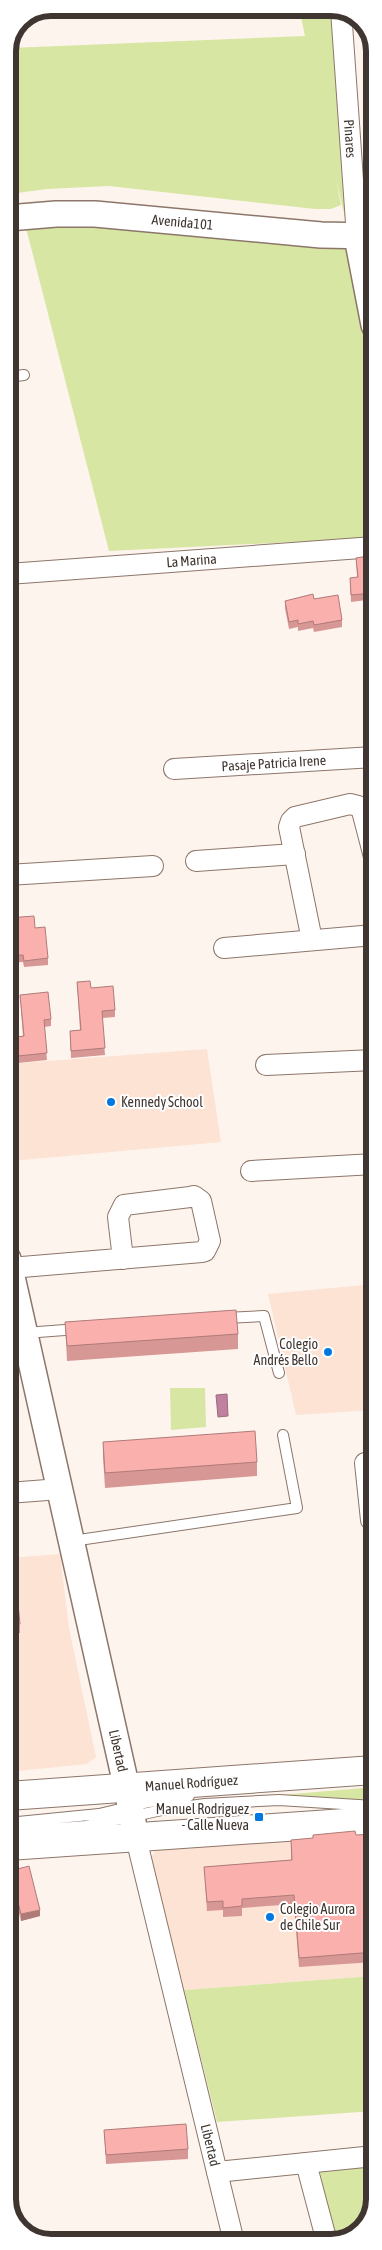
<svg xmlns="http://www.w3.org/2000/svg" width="382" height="2250" viewBox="0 0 382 2250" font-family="'Asap Condensed',sans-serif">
  <rect width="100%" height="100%" fill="#fef4ee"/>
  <path fill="#fce3d4" d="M207 1049 221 1142 11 1161 8 1140V1064Z
    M374 1284V1410L296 1415 268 1294Z
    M60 1554 69 1628 96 1757 87 1764 8 1772V1558Z
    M374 1831V1976L184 1990 151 1857 156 1850Z"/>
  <path fill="#d8e6a4" d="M299 8H331L349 235 336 179 341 205 331 209H315L109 186 47 189 17 193 8 138 9 48 305 36Z
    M58 224 306 247H350L374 360V538L109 551 26 228Z
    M170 1388H205L206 1427 171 1430Z
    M374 1787V1799L353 1800 281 1795Z
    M374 1976V2111L217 2122 184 1990Z
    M374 2164V2199L363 2228 336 2242 320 2172 321 2170Z"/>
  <path fill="#c0809f" stroke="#9a6a7e" d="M227 1394 228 1416 218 1417 216 1395Z"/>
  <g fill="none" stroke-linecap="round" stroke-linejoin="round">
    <defs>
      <path id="service" d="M8 377 24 375
        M225 1318 264 1316 279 1373
        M25 1333 78 1329
        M72 1541 297 1508 283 1435
        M8 1823 99 1814 149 1802 189 1796
        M8 1832 86 1826 167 1809 205 1804 279 1800 374 1806"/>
      <g id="minor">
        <path id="s1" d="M341 10 357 237"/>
        <path id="s2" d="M8 574 374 547"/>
        <path id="s3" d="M174 769 374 757"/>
        <path d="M196 861 295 854"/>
        <path d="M8 875 153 866"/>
        <path d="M312 940 289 827 291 821 295 817 350 804 358 806 362 811 374 857"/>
        <path d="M224 948 374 935"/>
        <path d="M266 1065 374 1060"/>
        <path d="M251 1171 374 1164"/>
        <path d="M10 1268 202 1252 205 1251 210 1241 201 1201 194 1196 190 1197 124 1205 118 1217 123 1259"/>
        <path d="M365 1463 371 1520"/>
        <path d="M8 1493 60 1489"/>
        <path id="s4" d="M136 1838 234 2242"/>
        <path d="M306 2163 327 2242"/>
        <path d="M217 2172 374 2156"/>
      </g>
      <g id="tertiary">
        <path id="s5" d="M8 218 56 214H95L321 235 374 236"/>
        <path d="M357 237 374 325"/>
        <path id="s6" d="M8 1259 127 1789 136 1838"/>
      </g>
      <g id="primary">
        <path id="s7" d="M8 1796 374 1770"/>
        <path d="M8 1846 374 1821"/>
      </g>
    </defs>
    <use href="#service" stroke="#8c7669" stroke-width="12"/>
    <use href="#minor" stroke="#8c7669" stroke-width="22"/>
    <use href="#tertiary" stroke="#8c7669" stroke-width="28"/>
    <use href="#primary" stroke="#8c7669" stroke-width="30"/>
    <use href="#service" stroke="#fff" stroke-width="10"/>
    <use href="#minor" stroke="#fff" stroke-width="20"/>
    <use href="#tertiary" stroke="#fff" stroke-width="25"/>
    <use href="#primary" stroke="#fff" stroke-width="28"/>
  </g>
  <path fill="#d79795" d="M374 555V599L351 602 350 578 357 577 356 558Z
    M314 599 342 620V627L314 632 313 628 298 631V627L289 629 285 608V601Z
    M8 918 35 928 48 958V965L24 967 23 962 8 963Z
    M77 982 91 988 115 1010V1017L102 1018 105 1055 71 1058 70 1031 80 1030Z
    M20 995 51 1019V1026L44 1027 47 1060 18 1063 17 1037 23 1036Z
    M65 1322 238 1334V1349L67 1361Z
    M103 1442 257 1462V1476L105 1488 103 1457Z
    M8 1555 20 1624V1633L8 1634Z
    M374 1834V1962L299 1967 294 1904 242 1908V1916L223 1917V1910L207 1911 204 1867 291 1860V1840Z
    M10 1871 40 1916 21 1921 10 1878Z
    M104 2130 188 2149V2159L106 2164Z"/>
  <path fill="#af7b79" d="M40 1910V1916L21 1921V1914Z"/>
  <path fill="#fab0ad" stroke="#af7b79" d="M374 555V593L351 595 350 578 358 577 356 558Z
    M313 594 314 599 338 595 342 620 314 625 313 621 298 624V620L289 622 285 601Z
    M34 916 35 928 45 927 48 958 24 961 23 955 8 956V918Z
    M90 981 91 988 113 986 115 1010 102 1011 105 1048 71 1051 70 1031 81 1030 77 982Z
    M48 992 51 1019 44 1020 47 1053 18 1056 17 1037 24 1036 20 995Z
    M236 1310 238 1334 67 1346 65 1322Z
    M255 1431 257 1462 105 1473 103 1442Z
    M13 1554 20 1624 8 1625V1555Z
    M355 1831 356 1835 374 1834V1952L299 1958 294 1895 242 1899V1906L223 1908V1901L207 1902 204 1867 292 1860 291 1840 313 1838V1835Z
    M29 1866 40 1910 21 1914 10 1871Z
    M186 2124 188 2149 106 2155 104 2130Z"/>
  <g fill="#0078df" stroke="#fff" stroke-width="2">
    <circle cx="111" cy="1102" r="5"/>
    <circle cx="328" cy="1352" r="5"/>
    <rect x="254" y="1812" width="10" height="10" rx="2.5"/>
    <circle cx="270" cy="1917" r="5"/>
  </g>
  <g text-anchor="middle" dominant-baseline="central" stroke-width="4" stroke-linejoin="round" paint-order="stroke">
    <g font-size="14" fill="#403631" stroke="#fff">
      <text stroke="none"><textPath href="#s1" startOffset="129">Pinares</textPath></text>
      <text stroke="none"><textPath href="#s5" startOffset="175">Avenida101</textPath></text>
      <text stroke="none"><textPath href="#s2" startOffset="184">La Marina</textPath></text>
      <text stroke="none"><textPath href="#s3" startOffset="100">Pasaje Patricia Irene</textPath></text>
      <text stroke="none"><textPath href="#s6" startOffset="504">Libertad</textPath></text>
      <text stroke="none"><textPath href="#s7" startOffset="184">Manuel Rodríguez</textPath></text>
      <text stroke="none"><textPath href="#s4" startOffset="316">Libertad</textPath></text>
    </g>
    <g font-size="14" fill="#403631" stroke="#fff" text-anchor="start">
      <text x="121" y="1102">Kennedy School</text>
      <text x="318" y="1344" text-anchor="end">Colegio<tspan x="318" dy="16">Andrés Bello</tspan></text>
      <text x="249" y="1809" text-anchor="end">Manuel Rodriguez<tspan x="249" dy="16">- Calle Nueva</tspan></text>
      <text x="280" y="1909">Colegio Aurora<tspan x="280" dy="16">de Chile Sur</tspan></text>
    </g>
  </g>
  <path d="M0 0H382V2250H0ZM51 16H331A35 35 0 0 1 366 51V2199A35 35 0 0 1 331 2234H51A35 35 0 0 1 16 2199V51A35 35 0 0 1 51 16Z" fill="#fff" fill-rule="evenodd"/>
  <path fill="none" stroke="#403631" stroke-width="6" d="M51 16H331A35 35 0 0 1 366 51V2199A35 35 0 0 1 331 2234H51A35 35 0 0 1 16 2199V51A35 35 0 0 1 51 16Z"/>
</svg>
